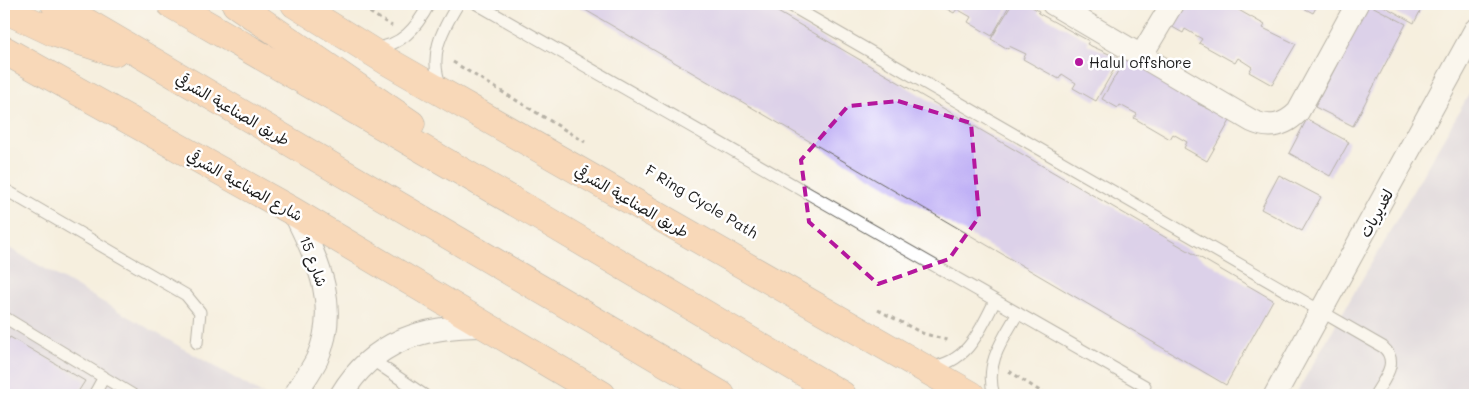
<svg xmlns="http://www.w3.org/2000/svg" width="1479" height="399" viewBox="0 0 1479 399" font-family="Mali,'Playpen Sans Arabic',sans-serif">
  <rect width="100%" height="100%" fill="#fff"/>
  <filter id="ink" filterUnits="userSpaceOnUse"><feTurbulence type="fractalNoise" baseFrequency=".02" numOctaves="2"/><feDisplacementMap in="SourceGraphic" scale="10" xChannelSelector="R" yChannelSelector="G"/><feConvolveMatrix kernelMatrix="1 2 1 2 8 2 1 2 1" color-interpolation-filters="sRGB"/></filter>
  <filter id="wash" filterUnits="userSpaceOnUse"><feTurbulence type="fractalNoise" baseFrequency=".0096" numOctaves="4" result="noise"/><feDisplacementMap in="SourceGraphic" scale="20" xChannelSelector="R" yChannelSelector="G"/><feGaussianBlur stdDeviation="1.12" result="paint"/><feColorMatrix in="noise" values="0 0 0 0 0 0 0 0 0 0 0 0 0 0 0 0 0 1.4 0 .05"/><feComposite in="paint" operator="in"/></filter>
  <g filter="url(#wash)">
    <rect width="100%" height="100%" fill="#f6efde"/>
    <path fill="#c6c0da" d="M1475 84V395H1295Z
      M4 245 264 395H4Z"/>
    <g id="blocks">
      <path fill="#bdadf5" d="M575 4H764L1273 300 1226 385Z
        M938 4H1010L992 36 968 22 971 17 957 9 954 13Z
        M1012 4H1027L1039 11 1038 13 1089 41 1087 44 1120 59 1096 101 1073 88 1076 83 1062 74 1059 79 1023 59 1026 54 1009 46 1008 49 991 39Z
        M1178 4H1228L1265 25 1263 28 1296 44 1272 85 1249 72 1252 67 1238 58 1235 63 1199 43 1202 39 1185 29 1183 33 1167 24Z
        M1296 4H1318L1313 13Z
        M1368 4 1406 24 1353 126 1315 107Z
        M1380 4H1424L1414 23Z
        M1126 57 1200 100 1198 104 1231 119 1207 161 1184 148 1187 142 1173 134 1170 139 1134 118 1137 114 1120 105 1118 108 1102 99Z
        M1307 119 1349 142 1330 176 1289 153Z
        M1279 175 1321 197 1302 231 1261 209Z
        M10 337 85 381 76 395H4V346Z"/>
    </g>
  </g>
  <g filter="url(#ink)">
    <use href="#blocks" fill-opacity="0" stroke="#686660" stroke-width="1"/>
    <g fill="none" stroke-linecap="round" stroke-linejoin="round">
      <defs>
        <path id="lane" d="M477 4 1145 386
          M788 4 1383 347C1400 362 1384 379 1375 395
          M373 48C401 47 417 27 429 4
          M442 88C427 57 442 30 458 4
          M4 189 186 295 200 312 197 343
          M4 317 133 395
          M371 359 424 395
          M930 367C968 363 980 330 995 301
          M94 395 104 377
          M994 395C984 364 1003 339 1018 313"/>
        <path id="street" d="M1053 4 1252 121C1269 129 1284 126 1298 112L1357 4
          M1141 56 1172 4
          M294 212C317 260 341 305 317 359 311 371 302 383 295 395
          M341 395C374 340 424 326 484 326
          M1275 395 1475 30"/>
        <path id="primary" d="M295 4 387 61 971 395
          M4 50 294 212 602 395"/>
        <path id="highway" d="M55 4 721 395
          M171 4 527 209 842 395
          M236 4 411 124
          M4 9 55 33 114 52"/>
      </defs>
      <use href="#lane" stroke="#686660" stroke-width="13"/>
      <use href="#street" stroke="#686660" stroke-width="24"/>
      <use href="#primary" stroke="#686660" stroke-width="29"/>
      <use href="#highway" stroke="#686660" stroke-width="29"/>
      <path stroke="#686660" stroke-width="3" stroke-dasharray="4 4" stroke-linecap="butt" d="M356 4 392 26
        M453 62 585 142
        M878 310 922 333 950 341
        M1009 371 1046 395"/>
      <use href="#lane" stroke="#fff" stroke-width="11"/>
      <use href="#street" stroke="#fff" stroke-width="22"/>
      <use href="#primary" stroke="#fabc8b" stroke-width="28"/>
      <use href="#highway" stroke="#fabc8b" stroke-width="28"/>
    </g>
  </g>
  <path d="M0 0H1479V399H0ZM898 101 971 123 979 217 949 259 878 284 809 222 801 160 848 106Z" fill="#f6efde" fill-opacity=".55" fill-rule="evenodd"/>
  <path fill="none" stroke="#b5179e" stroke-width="4" stroke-dasharray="10 6" stroke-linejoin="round" d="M898 101 971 123 979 217 949 259 878 284 809 222 801 160 848 106Z"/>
  <circle fill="#b5179e" stroke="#fff" stroke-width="2" cx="1079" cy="62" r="5"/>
  <g text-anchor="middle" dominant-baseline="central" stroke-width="5" stroke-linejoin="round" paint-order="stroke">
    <g font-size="15" fill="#1c1c1c" stroke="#fff" text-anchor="start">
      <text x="1089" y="62">Halul offshore</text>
    </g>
    <g font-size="15" fill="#1c1c1c" stroke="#fff">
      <text transform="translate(233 109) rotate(30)">طريق الصناعية الشرقي</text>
      <text transform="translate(245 185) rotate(29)">شارع الصناعية الشرقي</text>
      <text transform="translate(632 201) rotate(30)">طريق الصناعية الشرقي</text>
      <text transform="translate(702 201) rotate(31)">F Ring Cycle Path</text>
      <text transform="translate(1376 213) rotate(-61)">لغديريات</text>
      <text transform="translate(314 261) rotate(70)">شارع 15</text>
    </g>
  </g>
  <rect width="1479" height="399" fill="none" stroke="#fff" stroke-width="20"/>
</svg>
